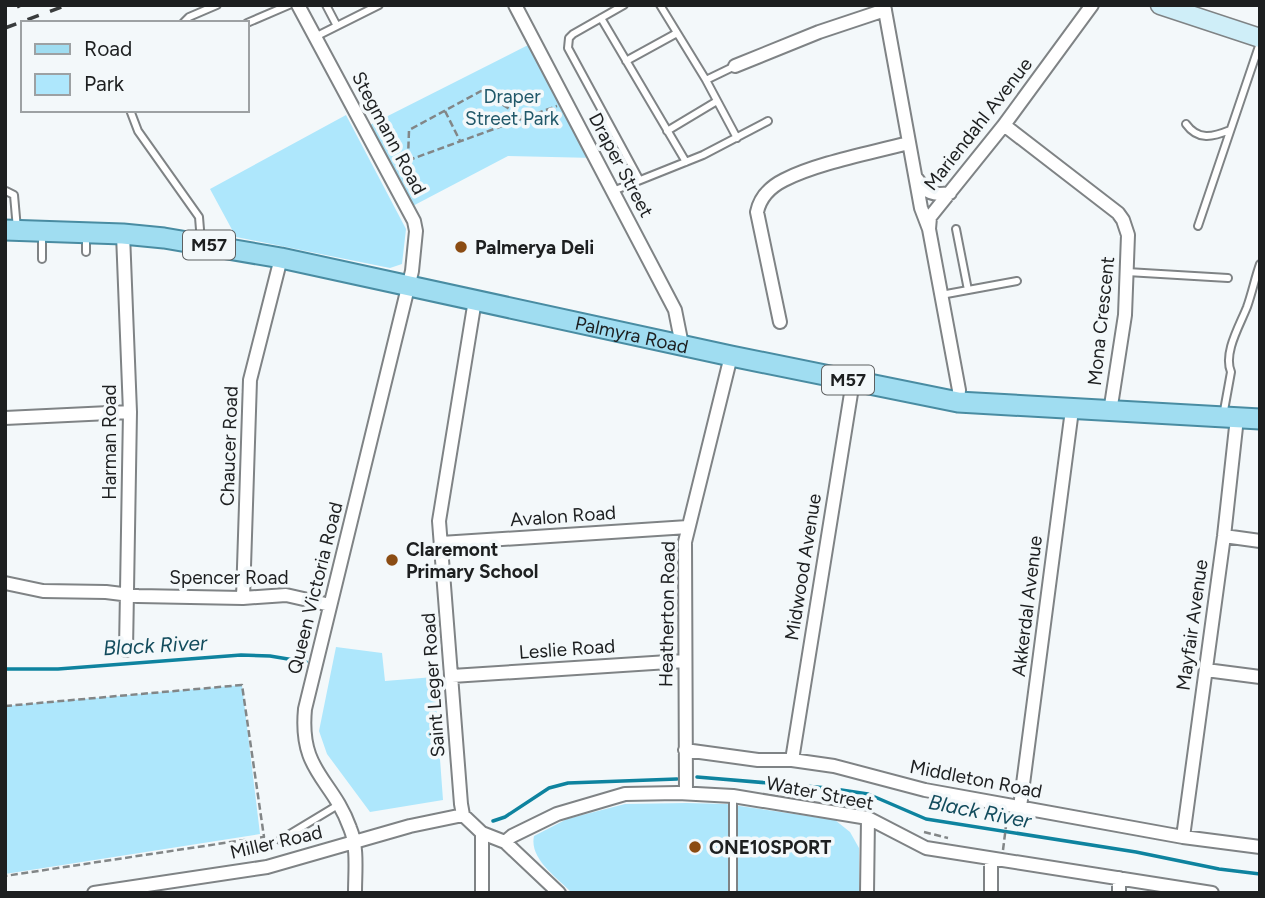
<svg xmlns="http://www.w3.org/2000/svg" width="1265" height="898" viewBox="0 0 1265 898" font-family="Figtree,sans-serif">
  <rect width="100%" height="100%" fill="#f3f8fa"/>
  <path fill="#aee7fc" d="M534 42 595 158 508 156 407 209 364 128Z
    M346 115 406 229 402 264 390 268 236 237 210 189Z
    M336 647 382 653 385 681 434 677 443 800 370 812 327 754 319 731Z
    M242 685 260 834 5 874V706Z
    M686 803 726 804 835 820 850 832 859 848V893H572C557 877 529 859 534 836L567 819 625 804Z"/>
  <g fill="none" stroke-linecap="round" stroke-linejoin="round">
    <path stroke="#0e839f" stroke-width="3.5" d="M5 669H58L241 655 270 656 306 662
      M697 777 828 788 868 794 926 819 1136 852 1219 869 1260 874
      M493 821 505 817 549 788 568 783 677 779"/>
    <defs>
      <path id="lane" d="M326 5 337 26
        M624 5 573 34 569 38 568 48 639 179
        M660 5 706 80 737 138
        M601 18 686 162
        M183 23 189 17 217 5
        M247 23 289 5
        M315 37 379 5
        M626 61 677 33
        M706 80 735 66
        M130 110 138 131 199 217 201 242
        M1186 124C1198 141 1213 137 1230 130
        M667 131 717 101
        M6 191 14 195 17 229
        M613 191 703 155 768 121
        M1198 226 1260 43
        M956 229 968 290
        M42 233V259
        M86 234V252
        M1127 272 1228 278
        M941 295 1017 281
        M1223 416 1231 372C1223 353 1240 325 1247 307 1252 293 1255 278 1260 264
        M733 796V891
        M280 840 338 805"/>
      <path id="street" d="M298 5 414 221 416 231 412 271 305 709C299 772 332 778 350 828 358 847 355 872 355 893
        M515 5 675 310 682 345
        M884 5 921 208 929 229
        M735 66 819 32 885 10
        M1004 125 1118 213 1123 220 1128 235 1125 315 1110 412
        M917 179C927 193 932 196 950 193
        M123 234 130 412 126 650
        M475 300 439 521 461 804 463 815 482 833V893
        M780 322 757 212C760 198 770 187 784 180 817 163 871 153 908 143
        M958 402 959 390 929 229 930 217 1004 125 1092 5
        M5 418 130 412
        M1224 536 1260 541
        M441 543 688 527
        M5 583 43 591 106 592 138 596 243 598 286 595 330 605
        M243 598 250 380 281 258
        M1206 670 1260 677
        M452 676 684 661
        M685 750 758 760H792L834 766 925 790 1183 837 1260 847
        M792 760 853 381
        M686 793 685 542 731 356
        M1020 807 1072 410
        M482 833 505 842 559 893
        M1183 837 1224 536 1237 418
        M505 842 512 836 557 814 625 794 678 793 733 796 868 818 926 848 1212 893
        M991 859V893
        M1119 878V893
        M94 893 267 867 410 826 463 815
        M867 893 868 818"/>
      <path id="secondary" d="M1160 5 1260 38"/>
      <g id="primary">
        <path id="s1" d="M5 230 123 234 164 238 281 258 731 356 958 402 1260 419"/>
      </g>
    </defs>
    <use href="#lane" stroke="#7f8385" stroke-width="10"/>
    <use href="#street" stroke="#7f8385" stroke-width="16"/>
    <use href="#secondary" stroke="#7f8385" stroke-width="21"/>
    <use href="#primary" stroke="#498ca2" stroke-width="23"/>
    <path stroke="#828687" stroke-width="2.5" stroke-dasharray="7 3.5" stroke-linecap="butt" d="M445 111 460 141
      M408 159 409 130 481 91 524 118
      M398 164 557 106
      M5 706 242 685 264 837 5 876
      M924 832 948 838
      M1003 850 1007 818"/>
    <use href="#lane" stroke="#fff" stroke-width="6"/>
    <use href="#street" stroke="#fff" stroke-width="12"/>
    <use href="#secondary" stroke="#cfeef8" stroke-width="18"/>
    <use href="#primary" stroke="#a0ddf1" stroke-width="19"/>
    <path stroke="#393c3d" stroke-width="3.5" stroke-dasharray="12 12" stroke-linecap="butt" d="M17 7 21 5
      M5 28 67 5"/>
  </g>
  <g fill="#8b4c13" stroke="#f3f8fa" stroke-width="2.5">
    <circle cx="461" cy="247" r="7"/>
    <circle cx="392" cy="560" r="7"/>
    <circle cx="695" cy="847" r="7"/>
  </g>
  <g text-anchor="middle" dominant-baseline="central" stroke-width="7" stroke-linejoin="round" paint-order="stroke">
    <g fill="#f3f8fa" stroke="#5d6061" stroke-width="2">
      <rect x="183" y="230.5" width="52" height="29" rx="5"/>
      <rect x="822" y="365.5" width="52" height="29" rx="5"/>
    </g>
    <g font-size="18" font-weight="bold" fill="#1d1f20">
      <text x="209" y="245">M57</text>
      <text x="848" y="380">M57</text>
    </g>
    <g font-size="19" fill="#215869" stroke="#f3f8fa">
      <text x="512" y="96">Draper<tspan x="512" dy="22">Street Park</tspan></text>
    </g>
    <g font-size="19" fill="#1d1f20" stroke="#f3f8fa">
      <text transform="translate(978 124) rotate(-52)">Mariendahl Avenue</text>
      <text transform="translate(389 133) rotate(62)">Stegmann Road</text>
      <text transform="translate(621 165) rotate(62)">Draper Street</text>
      <text transform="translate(1101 321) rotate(-84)">Mona Crescent</text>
      <text stroke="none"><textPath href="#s1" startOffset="637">Palmyra Road</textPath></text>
      <text transform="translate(109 442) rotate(-90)">Harman Road</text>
      <text transform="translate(229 446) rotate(-88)">Chaucer Road</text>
      <text transform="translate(563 516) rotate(-4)">Avalon Road</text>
      <text transform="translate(803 567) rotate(-81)">Midwood Avenue</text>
      <text x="229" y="577">Spencer Road</text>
      <text transform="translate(315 588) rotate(-76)">Queen Victoria Road</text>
      <text transform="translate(1027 606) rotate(-83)">Akkerdal Avenue</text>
      <text transform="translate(667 614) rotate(-89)">Heatherton Road</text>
      <text transform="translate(1192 625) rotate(-82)">Mayfair Avenue</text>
      <text transform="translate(567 649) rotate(-4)">Leslie Road</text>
      <text transform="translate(433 685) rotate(-94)">Saint Leger Road</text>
      <text transform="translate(976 779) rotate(11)">Middleton Road</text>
      <text transform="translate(820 793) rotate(11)">Water Street</text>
      <text transform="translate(276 842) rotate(-13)">Miller Road</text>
    </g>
    <g font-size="19" font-weight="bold" fill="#1d1f20" stroke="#f3f8fa" text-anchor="start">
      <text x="475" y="247">Palmerya Deli</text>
      <text x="406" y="549">Claremont<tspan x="406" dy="22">Primary School</tspan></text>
      <text x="709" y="847">ONE10SPORT</text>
    </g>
    <g font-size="21" font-style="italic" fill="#134c5d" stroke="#f3f8fa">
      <text transform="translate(155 645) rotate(-3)">Black River</text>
      <text transform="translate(980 811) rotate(11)">Black River</text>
    </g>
  </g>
  <rect width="1265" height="898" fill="none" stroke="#1d1f20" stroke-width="14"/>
  <rect x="21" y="21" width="228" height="91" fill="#f3f8fa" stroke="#9da1a3" stroke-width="2"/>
  <rect x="35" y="44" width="35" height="10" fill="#a0ddf1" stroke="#9da1a3" stroke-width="2"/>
  <text x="84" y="56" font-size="21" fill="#1d1f20">Road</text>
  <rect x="35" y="74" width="35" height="21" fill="#aee7fc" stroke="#9da1a3" stroke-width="2"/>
  <text x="84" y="91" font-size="21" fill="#1d1f20">Park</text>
</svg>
